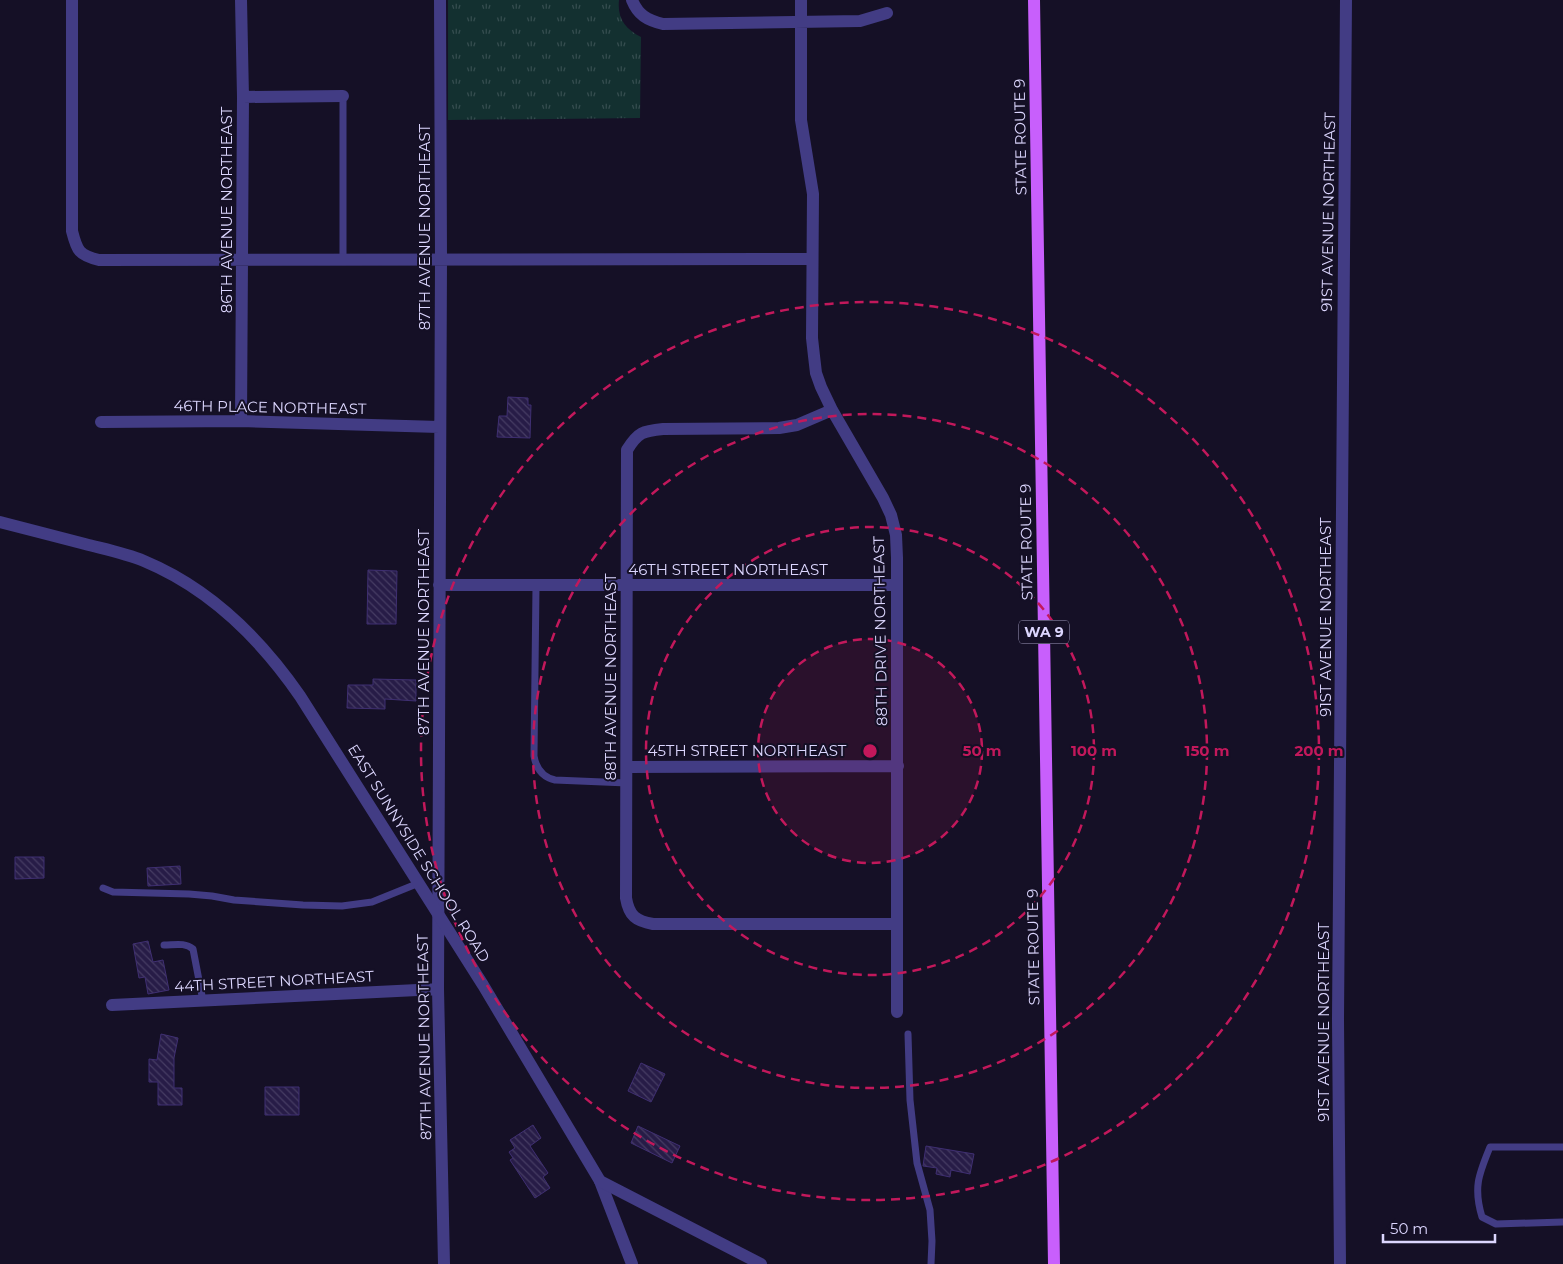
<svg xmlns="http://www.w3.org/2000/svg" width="1563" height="1264" viewBox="0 0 1563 1264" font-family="Montserrat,sans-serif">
  <defs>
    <pattern id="park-tufts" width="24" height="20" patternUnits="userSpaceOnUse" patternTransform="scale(1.25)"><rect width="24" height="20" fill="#133030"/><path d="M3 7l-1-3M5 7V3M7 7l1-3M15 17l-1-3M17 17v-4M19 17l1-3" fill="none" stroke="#354d4f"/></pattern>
    <pattern id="building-back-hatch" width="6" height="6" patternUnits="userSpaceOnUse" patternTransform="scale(1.25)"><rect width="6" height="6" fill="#271c47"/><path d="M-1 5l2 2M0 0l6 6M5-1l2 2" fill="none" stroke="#463c63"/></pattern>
  </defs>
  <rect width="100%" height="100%" fill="#151026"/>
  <path fill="url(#park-tufts)" d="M448 0H619C617 18 625 29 641 37L640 118 448 120Z"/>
  <path fill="url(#building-back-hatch)" stroke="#3f2f72" d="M508 397 528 398V405H531L530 438 497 437 499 416H507Z
    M368 570 397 571 396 624H367Z
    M373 679 416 680V701L385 699V709L347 708 348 685H373Z
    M15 857H44V878L15 879Z
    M180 866 181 884 148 886 147 868Z
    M148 941 153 962 163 960 169 990 148 994 145 977 139 978 133 944Z
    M161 1034 178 1038 174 1058V1088H182V1105H158V1082H149V1059L157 1060Z
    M641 1063 665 1074 651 1102 628 1091Z
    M265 1087H299V1115H265Z
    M533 1125 541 1138 530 1146 548 1173 543 1177 550 1188 535 1198 510 1160 513 1158 509 1152 515 1148 510 1140Z
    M638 1126 680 1146 672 1163 631 1143Z
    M926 1146 974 1154 970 1174 951 1170 950 1177 936 1174 937 1168 923 1166Z"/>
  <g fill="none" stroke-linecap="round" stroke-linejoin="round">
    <path stroke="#423c84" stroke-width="7" d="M343 96V260
      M536 586 534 756C536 768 542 777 555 780L627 783
      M103 888 113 892 189 894 212 896 234 900 303 905 342 906 372 902 419 883
      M164 945C174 945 185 942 193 949L203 1001
      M908 1034 910 1100 917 1163 930 1210 932 1241 931 1264
      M1563 1147H1490C1479 1174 1473 1187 1482 1217L1496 1224 1563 1222"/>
    <path stroke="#423c84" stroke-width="12" d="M72 0V231C77 251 79 255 99 260L812 259
      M440 0 441 260 438 989 444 1264
      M632 0C638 15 647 20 663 24L860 21 887 13
      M801 0V120L813 194 812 338 814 356 816 373 821 387 832 410 883 498 891 515 896 535 897 558V1012
      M243 97 343 96
      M832 410 797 425 779 428 663 429C643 431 638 432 627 450L626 898C629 916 636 921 653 924H897
      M241 421 243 97 241 0
      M101 422 241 421 439 427
      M439 585H897
      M627 767 898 766
      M112 1005 438 989
      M600 1181 632 1264"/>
    <path stroke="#423c84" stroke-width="12" d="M0 522C28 529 57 537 85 544 104 549 125 553 144 561 209 588 260 638 300 696L483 985 600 1181 761 1264
      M1340 1264 1338 1019 1346 0"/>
    <path stroke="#c85ffc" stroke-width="12" d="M1034 0 1054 1264"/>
  </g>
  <circle cx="870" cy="751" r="112" fill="#c2185b" fill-opacity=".12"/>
  <g fill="none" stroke="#c2185b" stroke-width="2.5" stroke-dasharray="9 6">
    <circle cx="870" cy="751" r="112"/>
    <circle cx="870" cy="751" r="224"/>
    <circle cx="870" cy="751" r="337"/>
    <circle cx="870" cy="751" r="449"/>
  </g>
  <g text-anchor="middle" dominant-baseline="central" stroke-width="4" stroke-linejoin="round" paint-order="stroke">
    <rect fill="#151026" stroke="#a09bbd" stroke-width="1" x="1019" y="620.5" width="50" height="23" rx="4"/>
    <g font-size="14" font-weight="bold" fill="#dcd6fe">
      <text x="1044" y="632">WA 9</text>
    </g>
    <g font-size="15" fill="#dcd6fe" stroke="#151026">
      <text transform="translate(1020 137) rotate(-91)">STATE ROUTE 9</text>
      <text transform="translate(226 210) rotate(-90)">86TH AVENUE NORTHEAST</text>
      <text transform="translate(1328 212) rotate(-89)">91ST AVENUE NORTHEAST</text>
      <text transform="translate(424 227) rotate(-90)">87TH AVENUE NORTHEAST</text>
      <text transform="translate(270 407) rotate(1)">46TH PLACE NORTHEAST</text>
      <text transform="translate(1026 542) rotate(-91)">STATE ROUTE 9</text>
      <text x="728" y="569">46TH STREET NORTHEAST</text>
      <text transform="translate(1325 617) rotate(-90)">91ST AVENUE NORTHEAST</text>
      <text transform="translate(880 631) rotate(-91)">88TH DRIVE NORTHEAST</text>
      <text transform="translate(423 632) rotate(-90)">87TH AVENUE NORTHEAST</text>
      <text transform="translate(610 677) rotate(-90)">88TH AVENUE NORTHEAST</text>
      <text x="747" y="750">45TH STREET NORTHEAST</text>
      <text transform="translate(419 853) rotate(58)">EAST SUNNYSIDE SCHOOL ROAD</text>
      <text transform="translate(1033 947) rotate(-91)">STATE ROUTE 9</text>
      <text transform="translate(274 981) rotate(-3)">44TH STREET NORTHEAST</text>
      <text transform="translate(1323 1022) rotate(-90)">91ST AVENUE NORTHEAST</text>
      <text transform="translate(424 1037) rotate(-91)">87TH AVENUE NORTHEAST</text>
    </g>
  </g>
  <circle cx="870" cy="751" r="8" fill="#c2185b" stroke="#151026" stroke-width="2.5"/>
  <g font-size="15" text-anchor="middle" font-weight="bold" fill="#c2185b" stroke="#151026" stroke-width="4" stroke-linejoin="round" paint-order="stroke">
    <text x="982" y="756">50 m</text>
    <text x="1094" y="756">100 m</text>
    <text x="1207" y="756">150 m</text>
    <text x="1319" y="756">200 m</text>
  </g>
  <path d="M1383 1234v8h112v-8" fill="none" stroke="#dcd6fe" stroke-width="2.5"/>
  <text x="1390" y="1234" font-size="15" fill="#dcd6fe" stroke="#151026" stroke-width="4" paint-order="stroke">50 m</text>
</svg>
